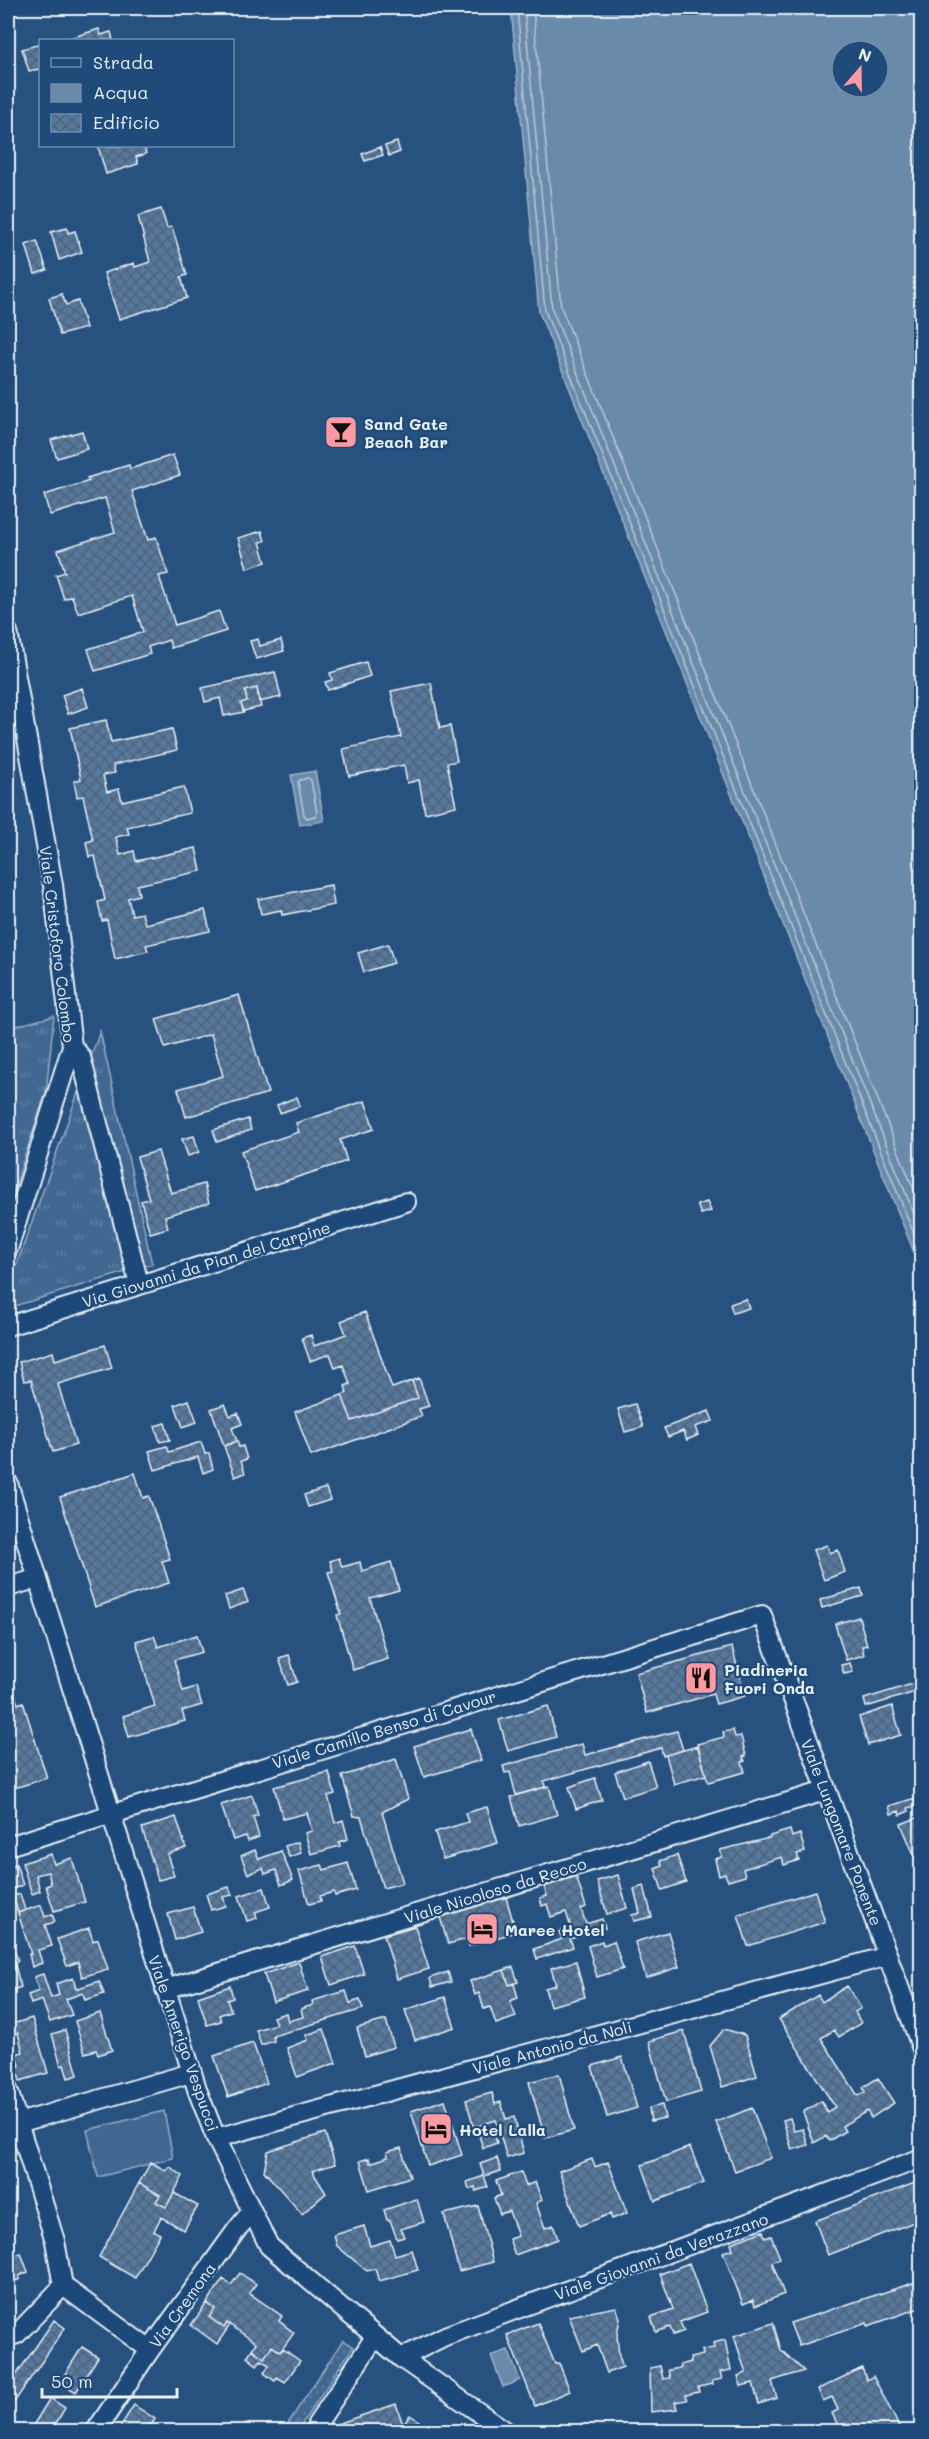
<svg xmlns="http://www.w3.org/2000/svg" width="929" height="2439" viewBox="0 0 929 2439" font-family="Mali,sans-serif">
  <defs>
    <pattern id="grass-tufts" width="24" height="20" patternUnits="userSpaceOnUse" patternTransform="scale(1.5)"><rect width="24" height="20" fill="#436891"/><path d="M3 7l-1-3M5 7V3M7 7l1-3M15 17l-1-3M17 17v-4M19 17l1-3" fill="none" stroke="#5e7ea1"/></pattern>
    <pattern id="park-dots" width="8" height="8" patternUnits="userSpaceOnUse" patternTransform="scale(1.5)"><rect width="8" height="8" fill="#436891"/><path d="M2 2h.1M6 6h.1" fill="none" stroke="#5e7ea1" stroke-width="1.8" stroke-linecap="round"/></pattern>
    <pattern id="building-cross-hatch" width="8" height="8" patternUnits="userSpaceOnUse" patternTransform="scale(1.5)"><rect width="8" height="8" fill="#57789d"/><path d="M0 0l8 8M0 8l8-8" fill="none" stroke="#4f6278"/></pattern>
  </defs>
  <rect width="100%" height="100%" fill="#27517f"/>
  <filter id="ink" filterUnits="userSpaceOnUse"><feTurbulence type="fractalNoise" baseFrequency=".0167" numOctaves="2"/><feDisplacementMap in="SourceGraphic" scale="12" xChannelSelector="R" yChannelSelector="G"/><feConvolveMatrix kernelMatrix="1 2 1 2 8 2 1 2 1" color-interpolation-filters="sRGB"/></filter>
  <g filter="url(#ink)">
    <path fill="url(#grass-tufts)" stroke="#96acc4" stroke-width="1.5" d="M54 1016 46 1092 8 1208V1028Z
      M100 1031 152 1264 8 1308V1289Z"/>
    <path fill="url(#park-dots)" stroke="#96acc4" stroke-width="1.5" d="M343 2340 353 2347 297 2431H283Z"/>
    <path fill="#436891" stroke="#96acc4" stroke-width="1.5" d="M164 2111 173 2158 98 2177 87 2130Z"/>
    <path fill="#6b8aaa" stroke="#9db3c9" stroke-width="1.5" fill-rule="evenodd" d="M511 8H921V1270L539 312ZM842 51H878V87H842Z
      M315 771 324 821 300 825 291 775Z
      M508 2350 520 2380 503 2387 491 2356Z"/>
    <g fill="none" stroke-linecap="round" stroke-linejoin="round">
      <path stroke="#b6c8d9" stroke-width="1.5" d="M517 8 545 311 922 1254
        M524 8 552 309 922 1234
        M533 8 561 307 922 1210
        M308 778 311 780 317 813 315 816 307 818 304 815 298 782 300 780Z"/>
    </g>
    <path fill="url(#building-cross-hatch)" stroke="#e8f1f8" stroke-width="1.5" d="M99 29 101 35 111 32 113 40H67V39Z
      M40 44V69L29 71 22 49Z
      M397 142 400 152 389 156 385 146Z
      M98 146H144L146 154 136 157 138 164 106 174Z
      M380 147 383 155 365 161 362 154Z
      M161 209 167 228 172 227 186 272 187 275 181 277 187 298 119 319 104 273 134 263 135 267 150 262 138 216Z
      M67 228 68 233 75 231 82 252 59 260 51 232Z
      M37 241 47 270 35 274 26 245Z
      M62 294 66 305 78 301 86 328 60 335 49 298Z
      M82 431 87 449 57 458 51 440Z
      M173 455 180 475 132 491 148 540 156 537 168 574 159 576 175 625 219 611 226 631 171 648 169 640 148 647 150 654 95 671 88 649 143 632 132 596 78 613 72 596 64 599 56 575 65 572 58 550 115 532 105 498 50 515 44 495 89 481 87 478 129 465 130 469Z
      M262 531 265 541 260 542 266 562 247 568 238 538Z
      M258 639 260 646 281 640 284 651 256 659 250 641Z
      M366 662 370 676 328 690 325 682 332 680 330 673Z
      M275 672 281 697 259 702 257 688 245 691 247 701 241 703 244 712 224 716 220 698 205 702 202 688Z
      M431 683 440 728 450 726 457 761 447 763 456 806 425 813 419 780 407 783 404 765 349 776 343 749 401 737 391 691Z
      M82 688 88 707 68 714 62 695Z
      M257 688 261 707 243 711 241 703 247 701 245 691Z
      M106 720 111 742 172 729 177 750 113 765 115 773 103 775 107 792 119 789 122 801 184 787 190 813 127 827 129 834 116 837 120 855 134 851 136 861 196 848 201 871 137 885 139 895 128 898 132 915 142 913 145 924 205 910 210 931 146 945 148 951 115 959 107 920 102 921 98 902 105 900 95 856 89 857 86 842 93 840 83 796 77 797 74 781 81 779 70 728Z
      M331 885 334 905 282 915 281 910 261 914 258 899Z
      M388 944 394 963 364 972 358 953Z
      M239 995 268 1093 186 1117 178 1089 223 1076 211 1034 165 1048 156 1019Z
      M297 1097 300 1106 280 1113 277 1105Z
      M365 1101 374 1129 340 1140 347 1161 255 1191 241 1151 299 1132 296 1123Z
      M248 1119 251 1130 217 1142 213 1130Z
      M194 1136 199 1152 188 1156 182 1139Z
      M158 1151 171 1193 204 1184 209 1203 165 1216 168 1228 150 1233 141 1201 149 1199 137 1157Z
      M707 1202 711 1211 701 1214 697 1205Z
      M746 1299 749 1308 733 1313 730 1304Z
      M365 1312 392 1388 412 1381 418 1398 352 1421 342 1395 347 1393 345 1386 350 1384 343 1365 335 1368 330 1354 310 1361 302 1338 311 1335 314 1346 346 1334 341 1321Z
      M105 1345 112 1368 58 1384 76 1445 53 1452 31 1380 24 1381 19 1362 53 1352 55 1360Z
      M419 1378 429 1406 419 1409 422 1416 311 1456 295 1412 342 1395 352 1421 418 1398 412 1381Z
      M189 1400 197 1422 183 1427 175 1405Z
      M225 1404 230 1416 238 1413 242 1424 232 1428 237 1441 224 1446 211 1409Z
      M635 1404 643 1427 625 1432 618 1409Z
      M709 1411 713 1421 695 1427 698 1435 687 1440 683 1431 668 1437 664 1428Z
      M165 1423 170 1440 160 1442 155 1426Z
      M237 1441 239 1447 243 1446 247 1459 241 1461 245 1473 235 1477 224 1446Z
      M201 1442 205 1454 209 1453 213 1469 203 1473 198 1457 155 1470 149 1451 167 1446 169 1452Z
      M135 1473 143 1498 149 1496 170 1559 162 1561 169 1583 95 1607 60 1497Z
      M326 1488 330 1500 308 1507 304 1495Z
      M827 1545 830 1553 838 1550 845 1572 824 1580 813 1550Z
      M339 1558 342 1567 360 1562 362 1571 391 1562 399 1590 370 1598 388 1659 353 1670 337 1615 341 1614 328 1572 333 1571 330 1561Z
      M861 1588 863 1596 822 1608 820 1600Z
      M243 1590 248 1602 229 1609 225 1596Z
      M859 1617 867 1645 862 1646 864 1655 846 1660 835 1624Z
      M197 1635 202 1652 174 1660 183 1691 196 1687 202 1705 182 1711 185 1721 129 1737 123 1716 155 1706 136 1641 154 1636 158 1647Z
      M732 1647 745 1696 716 1704 713 1694 647 1713 636 1673Z
      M289 1655 297 1682 288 1685 279 1658Z
      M850 1663 853 1672 844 1674 841 1665Z
      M922 1681V1690L866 1707 864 1699Z
      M13 1689 18 1704 23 1702 47 1778 8 1790V1691Z
      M548 1706 556 1737 508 1751 499 1720Z
      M892 1706 901 1735 868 1745 859 1717Z
      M471 1729 481 1760 424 1777 414 1746Z
      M733 1730 735 1737 741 1736 746 1756 743 1757 745 1761 742 1762 745 1772 708 1782 697 1744 724 1737 723 1732Z
      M677 1731 683 1750 663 1756 661 1748 544 1781 545 1787 516 1795 510 1772 505 1773 503 1766 582 1744 585 1755Z
      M698 1746 706 1775 674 1784 666 1755Z
      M396 1759 408 1799 382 1812 403 1883 383 1888 361 1817 354 1816 342 1776Z
      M648 1761 656 1787 623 1797 615 1772Z
      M329 1772 335 1794 328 1796 335 1823 343 1820 348 1839 339 1842 340 1846 311 1854 305 1833 312 1831 307 1813 283 1819 274 1787Z
      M595 1778 602 1800 576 1809 569 1787Z
      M549 1786 557 1815 519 1826 511 1797Z
      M252 1795 258 1815 253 1817 259 1837 248 1841 246 1836 233 1840 221 1805Z
      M922 1796V1804L908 1808 909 1811 900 1815 899 1811 891 1814 889 1806Z
      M487 1807 498 1843 443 1859 435 1832 468 1822 465 1813Z
      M922 1816V1855L915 1857 901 1824Z
      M176 1817 186 1848 167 1854 174 1876 158 1880 142 1828Z
      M790 1830 792 1837 800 1834 805 1852 797 1854 799 1860 784 1865 782 1857 743 1869 745 1876 728 1881 725 1874 719 1876 715 1859 722 1857 720 1850 770 1838V1836Z
      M298 1842 301 1853 289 1857 285 1846Z
      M255 1850 259 1859 281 1851 293 1880 281 1885 276 1870 265 1874 263 1868 248 1874 241 1856Z
      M51 1854 54 1864 72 1858 85 1902 54 1911 46 1886 51 1884 48 1872 36 1875 40 1891 32 1894 22 1863Z
      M677 1855 686 1882 662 1890 655 1868 662 1865 660 1861Z
      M348 1863 356 1890 335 1896 334 1892 320 1896 321 1901 309 1904 299 1871 322 1865 324 1870Z
      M16 1864 23 1885 8 1891V1867Z
      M618 1875 627 1908 607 1914 597 1881Z
      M576 1876 586 1907 581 1909 586 1924 602 1919 605 1928 570 1939 573 1947 537 1959 534 1949 562 1939 559 1932 571 1928 566 1912 551 1917 547 1904 542 1906 540 1898 547 1896 544 1887Z
      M644 1886 652 1917 634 1921 632 1915 640 1913 634 1889Z
      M229 1887 232 1895 223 1897 226 1906 211 1910 206 1894Z
      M264 1888 270 1907 255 1912 257 1918 247 1921 239 1896Z
      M815 1891 825 1922 748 1946 738 1915Z
      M20 1894 25 1910 18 1913 13 1896Z
      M506 1897 516 1932 469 1946 467 1939 448 1944 440 1917Z
      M41 1905 45 1917 52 1914 55 1922 45 1925 52 1946 38 1950 42 1963 32 1967 29 1954H31L18 1913Z
      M193 1907 201 1932 175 1940 168 1914Z
      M415 1926 429 1969 397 1979 384 1935Z
      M89 1928 93 1941 98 1939 108 1969 82 1977 78 1962 67 1966 57 1939Z
      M668 1932 679 1967 646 1978 635 1942Z
      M602 1941 603 1945 614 1941 623 1969 597 1977 588 1946Z
      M12 1943 18 1961 14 1962 21 1987 8 1992V1944Z
      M355 1946 364 1974 331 1985 322 1957Z
      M576 1961 585 1997 550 2006 545 1988 556 1985 551 1968Z
      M299 1962 308 1991 273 2002 264 1974Z
      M513 1967 518 1982 509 1985 504 1970Z
      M504 1970 509 1985 514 1984 518 1998 510 2001 516 2017 496 2024 490 2007 484 2009 479 1993 475 1995 470 1981Z
      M448 1972 451 1982 432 1987 430 1978Z
      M43 1974 51 1998 59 1995 56 1984 73 1978 76 1989 99 1981 104 1994 85 2000 83 1993 66 1999 72 2015 50 2022 42 2000 31 2004 28 1995 39 1991 34 1977Z
      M230 1986 233 1998 227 2000 231 2011 219 2015 221 2021 207 2025 198 1997Z
      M847 1986 861 2008 855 2012 861 2023 839 2037 834 2030 821 2038 858 2096 865 2092 863 2087 878 2078 894 2103 871 2118 867 2111 842 2126 845 2131 829 2141 826 2136 814 2143 803 2112 821 2101 827 2112 835 2107 779 2019 818 1995 822 2002Z
      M346 1991 350 2003 360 2000 363 2009 273 2036 274 2041 261 2045 256 2030 276 2024 273 2017 286 2013 288 2021 303 2017 301 2009 313 2005 312 2001Z
      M445 1997 455 2027 415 2040 405 2010Z
      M100 2013 112 2050 98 2055 96 2050 85 2053 75 2021Z
      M32 2018 48 2073 20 2081 16 2067 20 2066 16 2054 23 2052 18 2033 11 2035 9 2025Z
      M386 2020 394 2047 365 2056 357 2028Z
      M324 2029 336 2063 297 2077 287 2048 308 2040 306 2035Z
      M724 2029 745 2035 757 2076 722 2087 710 2046Z
      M65 2030 78 2075 68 2078 64 2065 61 2066 52 2034Z
      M684 2031 701 2092 666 2102 649 2041Z
      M253 2043 267 2083 228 2097 214 2056Z
      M622 2057 637 2108 607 2117 592 2066Z
      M559 2074 574 2130 545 2138 529 2082Z
      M492 2093 495 2104 501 2102 506 2119 514 2117 524 2153 507 2158 496 2120 474 2127 466 2100Z
      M445 2100 462 2155 428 2166 411 2111Z
      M662 2105 665 2118 651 2121 649 2108Z
      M752 2108 771 2158 735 2171 716 2122Z
      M790 2118 794 2131 803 2129 808 2145 792 2150 783 2120Z
      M493 2131 497 2143 483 2148 479 2136Z
      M325 2133 335 2164 312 2171 326 2193 302 2214 264 2171 268 2151Z
      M690 2147 704 2183 655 2201 642 2165Z
      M401 2148 410 2177 369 2190 360 2161 369 2158 370 2163 388 2157 387 2152Z
      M497 2158 501 2171 484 2176 480 2164Z
      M592 2159 595 2167 608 2162 627 2213 612 2219 610 2214 579 2226 559 2171Z
      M151 2162 166 2171 170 2167 183 2176 166 2207 156 2202 160 2195 139 2183Z
      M521 2172 526 2186 535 2182 542 2200 536 2203 545 2228 553 2225 558 2239 515 2255 509 2239 518 2236 509 2211 500 2214 494 2198 501 2195 496 2181Z
      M484 2176 488 2187 476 2191 475 2187 469 2189 467 2182Z
      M920 2181 922 2219 828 2255 815 2221Z
      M139 2183 160 2195 156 2202 166 2207 174 2193 198 2206 184 2230 161 2217 154 2231 160 2234 135 2278 99 2257Z
      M417 2199 424 2222 401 2229 404 2237 397 2239 390 2220H387L384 2210Z
      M478 2206 493 2262 459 2271 444 2214Z
      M364 2226 370 2246 390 2240 395 2255 412 2250 418 2270 379 2281 375 2269 367 2271 337 2246 334 2235Z
      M763 2231 765 2238 771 2236 780 2258 772 2262 784 2294 755 2306 753 2300 743 2304 723 2252 733 2249 731 2243Z
      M21 2253 28 2272 19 2276 20 2279 8 2284V2258Z
      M689 2263 707 2312 680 2322 684 2331 673 2335 670 2327 656 2332 651 2317 673 2309 660 2274Z
      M240 2273 256 2284 249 2293 282 2316 279 2321 294 2333 280 2352 272 2346 264 2358 252 2349 256 2343 227 2323 224 2328 209 2317 215 2309 207 2303 223 2279 231 2285Z
      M916 2282 922 2298V2307L868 2326 867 2323 799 2346 790 2323Z
      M207 2303 215 2309 209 2317 224 2328 227 2323 230 2325 217 2344 191 2325Z
      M616 2307 620 2318 617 2335 619 2356 623 2367 607 2373 597 2345 583 2351 569 2316Z
      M54 2320 65 2328 8 2411V2387Z
      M538 2323 555 2364 559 2363 570 2391 535 2406 507 2335Z
      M773 2323 781 2350 804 2371 772 2381 777 2398 759 2404 753 2383 741 2386 738 2376 746 2373 734 2336Z
      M725 2340 731 2370 720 2372 722 2379 712 2381 713 2384 698 2387 699 2392 686 2395 687 2400 675 2402 677 2409 651 2412 650 2368 660 2366 663 2379 670 2378 668 2370 681 2368 680 2365 691 2362 690 2358 703 2355 702 2350 714 2348 713 2343Z
      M272 2346 280 2352 283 2349 300 2361 285 2382 277 2377 275 2381 264 2373 269 2365 261 2360 257 2365 247 2357 252 2349 264 2358Z
      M82 2347 98 2357 76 2392 60 2382Z
      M862 2368 867 2380 873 2376 902 2432H841L832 2413 838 2410 832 2397 823 2401 818 2389Z
      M50 2398 65 2408 51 2432H29Z
      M396 2404 405 2431 336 2432 334 2425Z
      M134 2405 155 2419 147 2432H117Z
      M410 2415 432 2430 431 2432H404L405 2431 403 2425Z"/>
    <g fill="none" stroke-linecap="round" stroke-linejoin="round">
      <defs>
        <path id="street" d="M8 632 53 885 72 1046 8 1249
          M72 1046 81 1057 139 1284
          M8 1326 406 1202
          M8 1483 198 2092 216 2138 269 2246 401 2358 507 2432
          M8 1587 36 1579
          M8 1846 762 1615 922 2049
          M165 1989 825 1791
          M8 2090 55 2241 63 2286 150 2350
          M8 2126 191 2073
          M216 2138 888 1956
          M8 2337 17 2334 63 2286
          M401 2358 445 2336 922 2158
          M317 2424 375 2337
          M95 2432 150 2350 238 2228 252 2211"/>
      </defs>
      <use href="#street" stroke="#e8f1f8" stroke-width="22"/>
      <use href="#street" stroke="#1f4a7a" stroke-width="18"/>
    </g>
  </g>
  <defs>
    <symbol id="bar-square" viewBox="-11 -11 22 22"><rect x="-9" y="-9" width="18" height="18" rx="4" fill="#ff9aa2" stroke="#1f4a7a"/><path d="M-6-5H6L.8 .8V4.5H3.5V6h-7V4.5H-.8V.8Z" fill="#111"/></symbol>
    <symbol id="restaurant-square" viewBox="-11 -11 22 22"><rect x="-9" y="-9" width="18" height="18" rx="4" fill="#ff9aa2" stroke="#1f4a7a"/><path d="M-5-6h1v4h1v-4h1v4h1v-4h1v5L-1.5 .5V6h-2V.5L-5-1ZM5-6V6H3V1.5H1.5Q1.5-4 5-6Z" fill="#111"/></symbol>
    <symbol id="hotel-square" viewBox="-11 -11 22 22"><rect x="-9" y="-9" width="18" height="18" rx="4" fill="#ff9aa2" stroke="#1f4a7a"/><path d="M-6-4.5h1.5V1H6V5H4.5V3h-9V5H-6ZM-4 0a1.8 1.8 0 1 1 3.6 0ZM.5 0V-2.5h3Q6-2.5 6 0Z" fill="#111"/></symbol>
  </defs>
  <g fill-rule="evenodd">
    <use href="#bar-square" x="322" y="413" width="38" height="38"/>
    <use href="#restaurant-square" x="682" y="1659" width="38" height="38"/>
    <use href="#hotel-square" x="463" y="1910" width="38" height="38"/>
    <use href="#hotel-square" x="417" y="2110" width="38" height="38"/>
  </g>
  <g text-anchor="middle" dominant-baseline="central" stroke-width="4.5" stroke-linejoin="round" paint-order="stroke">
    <g font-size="16" font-weight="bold" fill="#e8f1f8" stroke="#1f4a7a" text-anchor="start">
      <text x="364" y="423">Sand Gate<tspan x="364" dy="18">Beach Bar</tspan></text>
      <text x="724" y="1669">Piadineria<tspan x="724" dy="18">Fuori Onda</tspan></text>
      <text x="505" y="1929">Maree Hotel</text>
      <text x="459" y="2129">Hotel Lalla</text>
    </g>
    <g font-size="16" fill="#e8f1f8" stroke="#1f4a7a">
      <text transform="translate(58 944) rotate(83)">Viale Cristoforo Colombo</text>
      <text transform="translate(206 1264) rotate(-17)">Via Giovanni da Pian del Carpine</text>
      <text transform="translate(384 1729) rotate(-17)">Viale Camillo Benso di Cavour</text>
      <text transform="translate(842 1832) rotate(69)">Viale Lungomare Ponente</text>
      <text transform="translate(495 1890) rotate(-17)">Viale Nicoloso da Recco</text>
      <text transform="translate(184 2043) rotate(71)">Viale Amerigo Vespucci</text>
      <text transform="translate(552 2047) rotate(-15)">Viale Antonio da Noli</text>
      <text transform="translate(661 2256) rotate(-20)">Viale Giovanni da Verazzano</text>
      <text transform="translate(182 2305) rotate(-54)">Via Cremona</text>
    </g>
  </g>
  <rect width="929" height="2439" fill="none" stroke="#1f4a7a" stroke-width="30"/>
  <rect x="15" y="15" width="899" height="2409" fill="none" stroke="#e8f1f8" stroke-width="2" filter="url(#ink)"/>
  <rect x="39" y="39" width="195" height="108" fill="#1f4a7a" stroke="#6f8dac" stroke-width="1.5"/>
  <rect x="51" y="58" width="30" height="9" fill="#1f4a7a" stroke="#6f8dac" stroke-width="1.5"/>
  <text x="93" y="69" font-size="18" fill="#e8f1f8">Strada</text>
  <rect x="51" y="84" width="30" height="18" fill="#6b8aaa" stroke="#6f8dac" stroke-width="1.5"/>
  <text x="93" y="99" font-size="18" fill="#e8f1f8">Acqua</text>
  <rect x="51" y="114" width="30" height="18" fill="url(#building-cross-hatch)" stroke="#6f8dac" stroke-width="1.5"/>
  <text x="93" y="129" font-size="18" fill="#e8f1f8">Edificio</text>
  <g transform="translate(860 69) rotate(20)"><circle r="28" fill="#1f4a7a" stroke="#6f8dac" stroke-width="1.5"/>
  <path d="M0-4.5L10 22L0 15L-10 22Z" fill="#ff9aa2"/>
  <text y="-9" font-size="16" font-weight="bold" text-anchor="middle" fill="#e8f1f8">N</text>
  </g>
  <path d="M42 2388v9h135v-9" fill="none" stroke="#e8f1f8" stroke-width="3"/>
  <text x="51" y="2388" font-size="18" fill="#e8f1f8" stroke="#1f4a7a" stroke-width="4.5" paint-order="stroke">50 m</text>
</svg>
